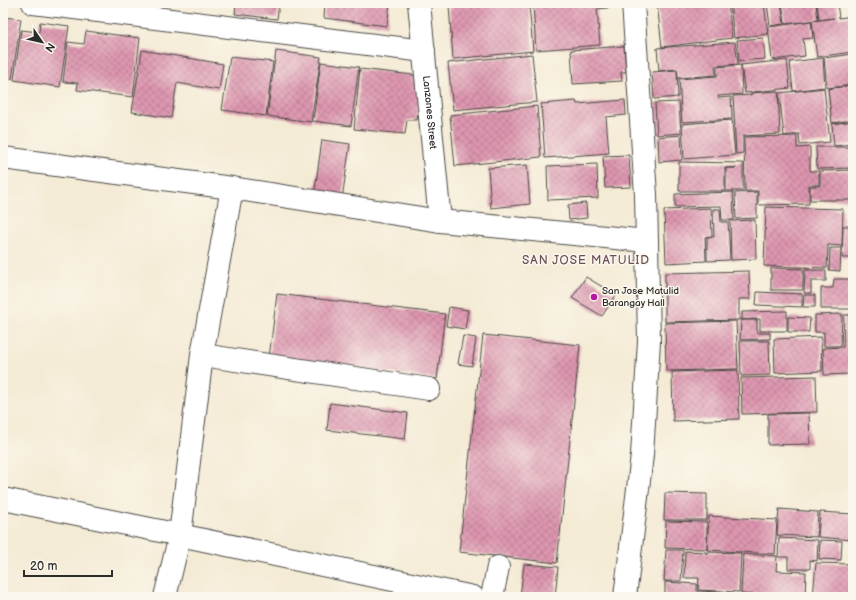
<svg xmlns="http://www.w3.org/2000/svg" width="856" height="600" viewBox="0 0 856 600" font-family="'Balsamiq Sans',sans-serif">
  <defs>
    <pattern id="building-cross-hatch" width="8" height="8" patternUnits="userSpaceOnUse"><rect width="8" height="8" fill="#de96b0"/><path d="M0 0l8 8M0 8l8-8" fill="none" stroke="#b47b8f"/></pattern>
  </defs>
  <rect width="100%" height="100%" fill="#fbf7ec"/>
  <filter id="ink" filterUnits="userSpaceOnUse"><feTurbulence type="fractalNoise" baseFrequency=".025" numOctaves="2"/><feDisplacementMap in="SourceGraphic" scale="8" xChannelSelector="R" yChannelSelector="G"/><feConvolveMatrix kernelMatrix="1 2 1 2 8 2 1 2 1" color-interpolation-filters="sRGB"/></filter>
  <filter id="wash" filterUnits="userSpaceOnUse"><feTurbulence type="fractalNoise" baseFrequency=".012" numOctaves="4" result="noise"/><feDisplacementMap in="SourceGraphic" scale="16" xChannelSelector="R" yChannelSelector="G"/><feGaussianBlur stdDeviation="0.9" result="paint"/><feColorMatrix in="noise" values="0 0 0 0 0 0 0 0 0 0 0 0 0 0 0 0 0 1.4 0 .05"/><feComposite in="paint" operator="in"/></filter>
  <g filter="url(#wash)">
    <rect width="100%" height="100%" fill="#f4ebd5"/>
    <g id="blocks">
      <path fill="url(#building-cross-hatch)" d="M236 3H279L277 19 235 14Z
        M325 3H390L387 26 324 18Z
        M485 3H529L533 51 453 59 449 6Z
        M533 3H617V7L597 9 600 45 536 50Z
        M657 3H728L732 38 662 47Z
        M730 3H764L768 34 734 38Z
        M767 3H781L784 24 770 26Z
        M782 3H816L818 20 785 24Z
        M817 3H837L839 18 853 16V37H851L852 52 817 57 812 21 834 18 819 20Z
        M3 17 21 19 12 79 3 78Z
        M811 21 813 38 803 39 805 56 772 60 768 27Z
        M40 22 69 26 60 87 14 80 21 30 39 32Z
        M86 31 140 38 133 97 77 90 78 83 63 82 68 42 84 44Z
        M763 38 765 59 739 61 737 40Z
        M735 42 738 64 715 66 716 75 678 78 677 69 659 71 657 48Z
        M624 46 626 72H621L622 81 573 84 571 50Z
        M142 50 223 64 219 90 177 83 171 118 132 112Z
        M276 51 321 57 311 122 267 116Z
        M532 54 537 102 453 110 448 63Z
        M853 54V85L827 88 824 58Z
        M230 57 273 62 266 116 222 110Z
        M823 58 825 87 793 91 790 62Z
        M787 60 790 88 745 93 741 65Z
        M321 62 359 67 351 126 313 121Z
        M741 65 742 94 718 96V98L731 97 732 119 682 122 679 79 717 76V67Z
        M360 69 422 76 417 120H407L405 134 354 129Z
        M677 70 678 97 654 99 652 72Z
        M853 85V120L832 123 828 89Z
        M824 88 830 142 800 145 799 134 784 136 779 93Z
        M778 91 780 134 743 136V153L736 154 733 96 751 95V93Z
        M625 100 626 115 606 117 609 153 545 158 541 104 576 101 577 104Z
        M679 102 681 133 657 135 655 103Z
        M537 106 541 157 455 166 450 115Z
        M732 120 735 155 684 159 682 124Z
        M853 121V144L834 146 832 124Z
        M681 135 682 160 659 162 658 137Z
        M797 136V148L810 147V171H819V185H809V204L758 205V191H745L744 137Z
        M322 140 350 144 342 199 314 196Z
        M816 147H853V168L817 169Z
        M629 155 631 187 605 188 603 156Z
        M679 162 743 163V191H726V168H736H725V191H679Z
        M597 164 598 198 548 200 547 166Z
        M527 165 530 204 491 208 488 168Z
        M853 170V200H810V186H820V171Z
        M733 192 734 220H722L721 206 675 207V194Z
        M757 192V218L736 219 735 193Z
        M586 203 587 218 569 220 568 205Z
        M766 207 843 209 842 246 828 245 827 268 764 266Z
        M711 208 712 236 705 237 706 261 666 263 664 210Z
        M713 209H720L721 222H728L730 260 707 261V237H714Z
        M755 220 756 259 731 260 730 221Z
        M843 226H853V258H842Z
        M830 248H841L840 271 829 270Z
        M771 268 803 269V290H771Z
        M805 270H826V281H811V293H804Z
        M749 271 750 299H739V320L665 322V273Z
        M586 277 616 295 602 316 572 298Z
        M834 279H853V309H821V288H833Z
        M757 292 802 294V307L756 305Z
        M277 294 445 314 437 379 269 358Z
        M804 295H815V307H803Z
        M449 307 468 310 465 329 446 326Z
        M787 311V331H760V319L742 320V312Z
        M842 314 841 346H824V332H815V315Z
        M844 315H853V353H849V374L824 375 823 348 843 347Z
        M788 317 810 318 809 332H788Z
        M741 320H757V333H770V339L740 340Z
        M736 321 738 369 666 371 665 323Z
        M483 335 580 345 557 563 459 552Z
        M463 336 476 338 472 366 458 364Z
        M821 337 822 371 775 373 774 339Z
        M740 341H769L770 375 741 376Z
        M738 370 739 419 673 421 672 372Z
        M816 376 817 412 742 414 741 378Z
        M330 403 408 413 405 439 327 430Z
        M809 413 810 444 768 445V414Z
        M665 493 707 494V520H664Z
        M779 509 818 512 817 537 777 535Z
        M820 512 853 514V540L818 537Z
        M709 516 777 520 775 554 707 550Z
        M666 521 707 522V549L665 548Z
        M779 538 818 540 817 561 810 560V569H788V557H778Z
        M820 540 842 541 841 560 819 559Z
        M666 550H683L681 581H664Z
        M685 551 706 552V554L707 552 741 553 739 592 698 590 699 578H684Z
        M743 554 777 556 776 571 806 572 805 597 741 594Z
        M816 563 853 564 852 597H813Z
        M524 564 558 567 555 597H520Z
        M665 582 697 584V591L723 592V597H665Z"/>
    </g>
  </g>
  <g filter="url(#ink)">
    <use href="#blocks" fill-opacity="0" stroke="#494844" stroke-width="1"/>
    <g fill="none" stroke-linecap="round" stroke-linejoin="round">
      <defs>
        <g id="minor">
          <path d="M33 3 424 51"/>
          <path id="s1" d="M419 3 440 221"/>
          <path d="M3 158 232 188 440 221 647 241"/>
          <path d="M202 355 429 389"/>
          <path d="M3 499 180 535 473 597"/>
          <path d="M165 597 180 535 202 355 232 188"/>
          <path d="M492 597 498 567"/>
          <path d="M625 597 642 455 649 341 646 195 633 3"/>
        </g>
      </defs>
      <use href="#minor" stroke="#494844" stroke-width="24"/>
      <use href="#minor" stroke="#fff" stroke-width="22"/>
    </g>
  </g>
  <circle fill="#b5179e" stroke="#fbf7ec" stroke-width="1.5" cx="594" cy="297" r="4"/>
  <g text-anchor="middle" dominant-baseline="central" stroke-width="3" stroke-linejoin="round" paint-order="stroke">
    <g font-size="10" fill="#2b2b2b" stroke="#fbf7ec">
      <text stroke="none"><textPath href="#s1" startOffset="110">Lanzones Street</textPath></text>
    </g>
    <g font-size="10" fill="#2b2b2b" stroke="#fbf7ec" text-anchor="start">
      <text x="602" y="291">San Jose Matulid<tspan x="602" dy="12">Barangay Hall</tspan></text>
    </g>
    <g font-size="12" letter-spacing="1" fill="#6a505a" stroke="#fbf7ec">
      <text x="586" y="260">SAN JOSE MATULID</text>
    </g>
  </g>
  <rect width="856" height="600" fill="none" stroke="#fbf7ec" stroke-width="16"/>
  <g transform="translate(42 42) rotate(124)" stroke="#fbf7ec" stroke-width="3" paint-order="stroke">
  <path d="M0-3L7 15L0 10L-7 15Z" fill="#2b2b2b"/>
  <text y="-6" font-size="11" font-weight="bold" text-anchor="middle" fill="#2b2b2b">N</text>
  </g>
  <path d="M24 570v6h88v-6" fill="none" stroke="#2b2b2b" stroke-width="2"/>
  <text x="30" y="570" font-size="12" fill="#2b2b2b" stroke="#fbf7ec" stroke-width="3" paint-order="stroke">20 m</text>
</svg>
